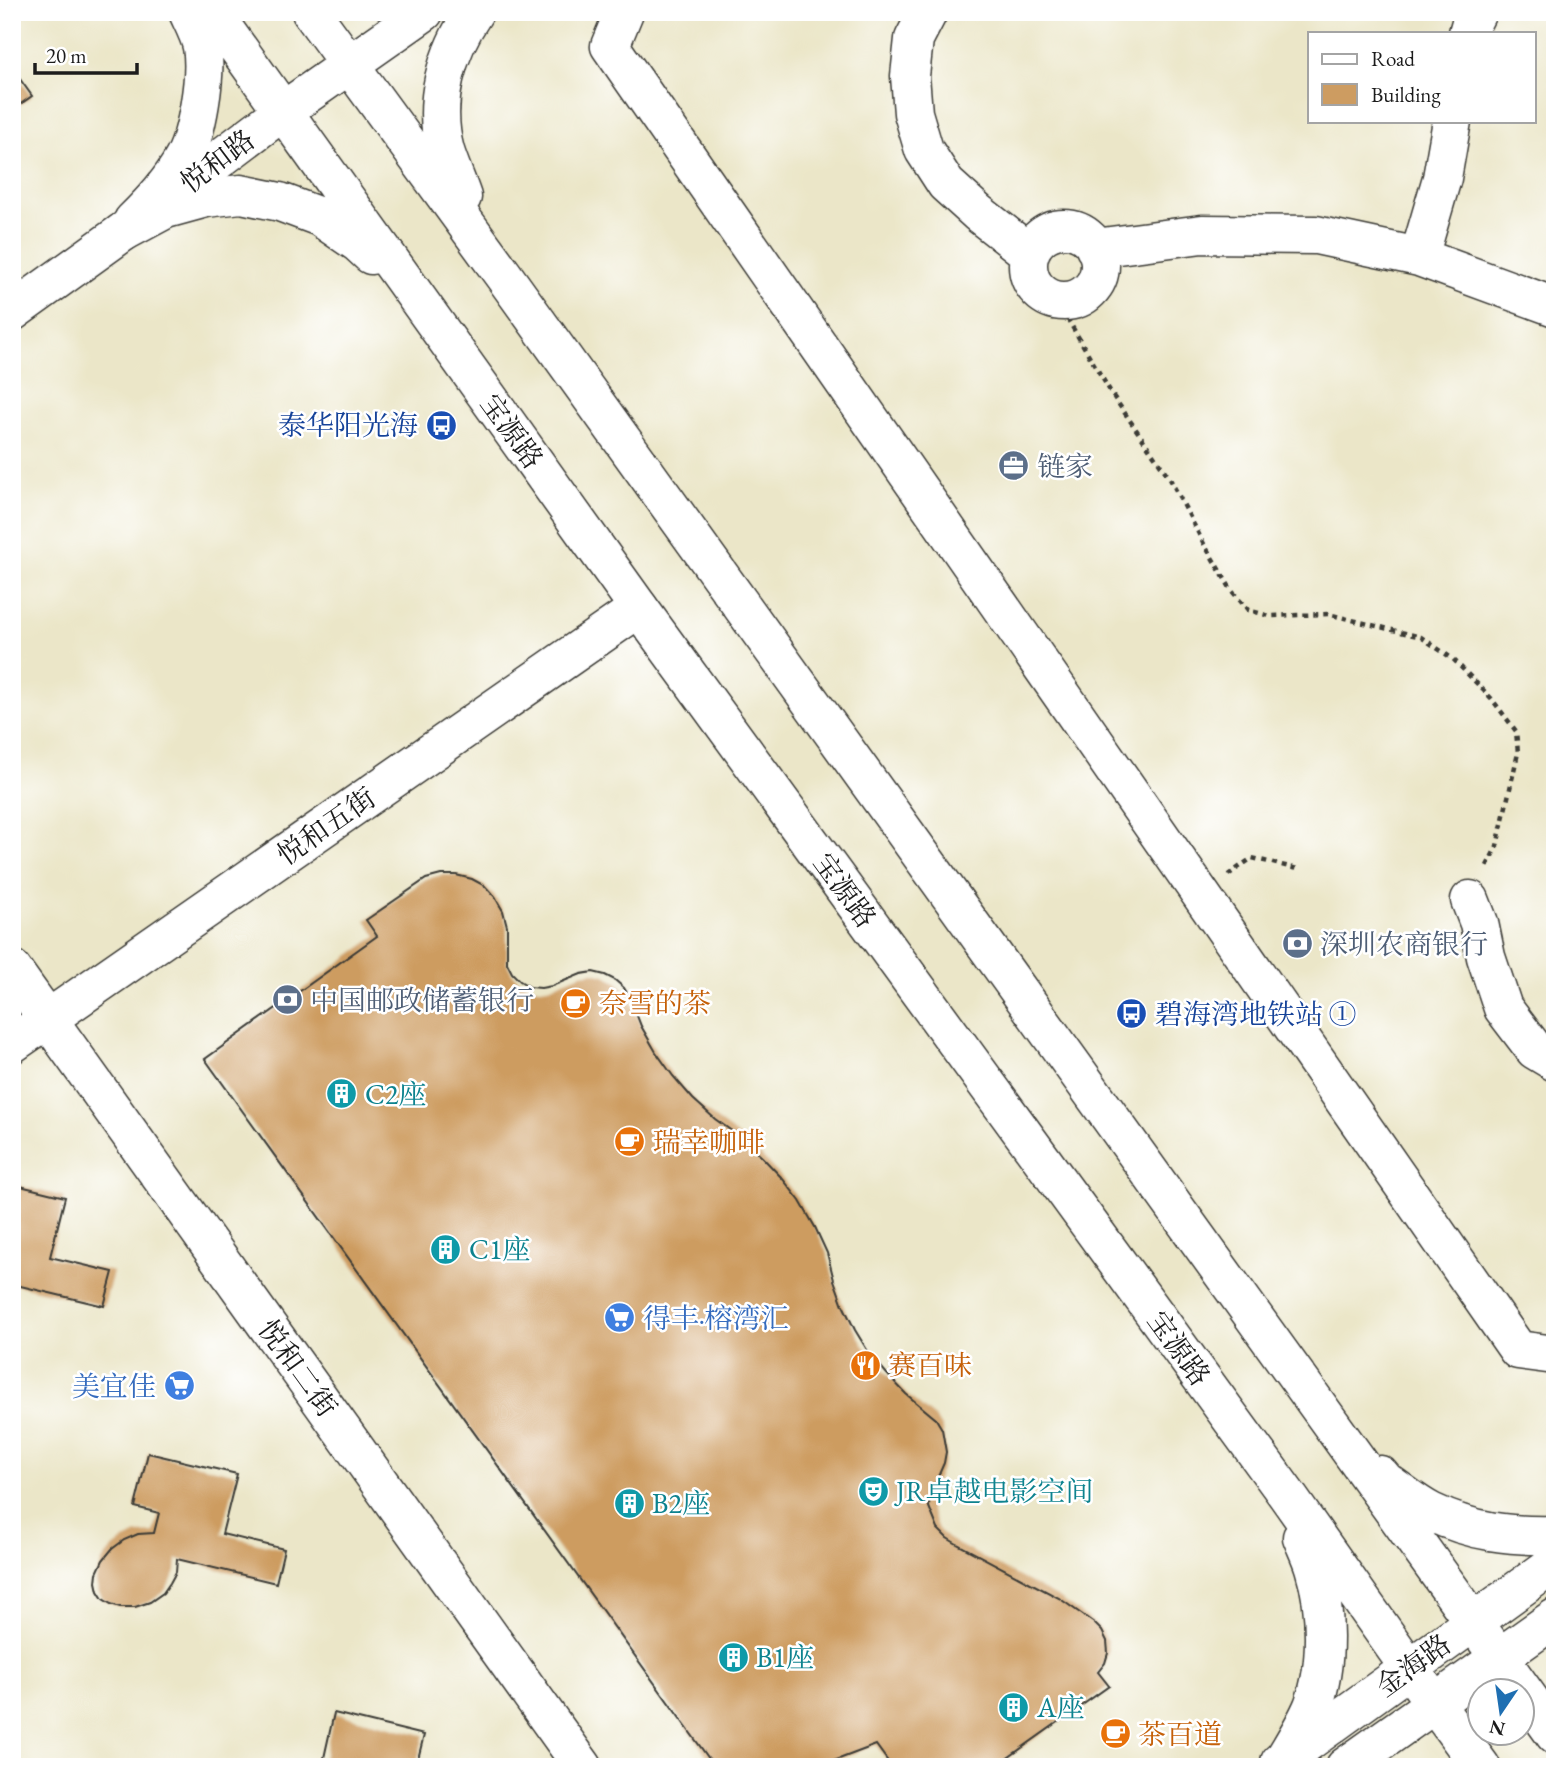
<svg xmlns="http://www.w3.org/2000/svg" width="1567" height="1779" viewBox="0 0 1567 1779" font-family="'EB Garamond','Noto Serif SC',serif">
  <rect width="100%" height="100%" fill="#fff"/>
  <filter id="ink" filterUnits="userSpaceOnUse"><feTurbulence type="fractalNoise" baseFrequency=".0143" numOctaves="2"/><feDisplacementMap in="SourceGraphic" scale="14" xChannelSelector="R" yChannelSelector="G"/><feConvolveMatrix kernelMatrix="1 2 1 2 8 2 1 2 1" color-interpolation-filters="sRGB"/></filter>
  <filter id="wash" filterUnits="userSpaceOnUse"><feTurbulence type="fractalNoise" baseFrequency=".00686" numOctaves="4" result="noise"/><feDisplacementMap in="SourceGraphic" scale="28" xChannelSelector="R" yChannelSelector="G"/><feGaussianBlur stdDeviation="1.57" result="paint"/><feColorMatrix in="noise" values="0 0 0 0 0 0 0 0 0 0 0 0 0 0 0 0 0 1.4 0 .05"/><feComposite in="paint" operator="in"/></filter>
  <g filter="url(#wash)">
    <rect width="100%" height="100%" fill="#ebe6c8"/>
    <g id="blocks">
      <path fill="#cd9c61" d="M12 68 32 96 12 110Z
        M441 875H456L472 879 485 886 495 897 503 911 507 926V963L512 973 520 981 530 987 541 988 552 986 581 974 593 972 605 975 615 980 624 988 630 998 641 1026 656 1052 673 1076 693 1099 715 1119 740 1137 762 1157 782 1178 800 1201 815 1227 827 1253 834 1280 843 1305 855 1330 869 1353 887 1374 906 1394 936 1419 942 1429 946 1452 944 1463 930 1495 929 1507 938 1529 947 1538 957 1544 1059 1598 1094 1623 1102 1631 1107 1641 1108 1653 1105 1663 1098 1672 1109 1686 995 1767H892L876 1745 818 1767H715L205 1059 377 936 366 920 426 879Z
        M12 1184 65 1197 50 1257 113 1272 104 1306 12 1284Z
        M148 1453 237 1474 222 1534 284 1549 276 1583 177 1559 176 1572 170 1583 163 1593 150 1602 135 1607H120L111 1604 103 1599 98 1591 96 1582 97 1573 103 1560 112 1549 124 1540 138 1534 154 1533 159 1513 135 1507Z
        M334 1713 424 1735 416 1767H322Z"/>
    </g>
  </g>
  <g filter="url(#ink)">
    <use href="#blocks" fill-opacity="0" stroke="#3b3a36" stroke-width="2"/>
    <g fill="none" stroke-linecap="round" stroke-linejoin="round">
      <defs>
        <path id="minor" d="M624 12 610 46 1518 1350 1555 1355
          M928 12 914 39 910 76 913 113 924 150 946 184 978 213 1029 253
          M1468 33 1470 26 1477 12
          M1028 265a36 36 0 1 1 72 0a36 36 0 1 1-72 0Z
          M1095 248 1202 234 1316 235 1419 257 1555 307
          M1419 257 1442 178 1452 121
          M12 312 123 232 283 111 424 12
          M1470 900 1479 923 1486 957 1503 1008 1535 1050 1555 1062
          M12 969 583 1767
          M12 1044 639 608
          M1280 1762 1555 1563
          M1345 1767 1555 1618"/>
        <path id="major" d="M212 12 639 608 1287 1495 1434 1703 1481 1767
          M311 12 504 276 1555 1735
          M462 197C457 182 450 167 445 151 432 102 446 53 474 12
          M133 221C152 202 171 182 184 158 197 134 207 75 202 47 200 36 193 23 188 12
          M123 232 166 209 206 198 241 194 280 202 320 217 358 243 371 255
          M1380 1475 1385 1481C1400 1491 1415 1504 1431 1512 1472 1532 1510 1536 1555 1535
          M1284 1759C1294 1742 1305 1725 1313 1706 1328 1667 1327 1608 1314 1567 1311 1557 1306 1547 1302 1537"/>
      </defs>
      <use href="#minor" stroke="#3b3a36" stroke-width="41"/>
      <use href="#major" stroke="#3b3a36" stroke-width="41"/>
      <path stroke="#3b3a36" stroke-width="4.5" stroke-dasharray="5 5" stroke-linecap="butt" d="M1057 301 1113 396 1169 477 1204 544 1232 591 1248 610 1270 616 1328 614 1421 637 1453 659 1491 698 1516 731 1518 753 1497 846 1486 868
        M1228 875 1252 858 1298 869"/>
      <use href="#minor" stroke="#fff" stroke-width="38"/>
      <use href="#major" stroke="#fff" stroke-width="38"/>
    </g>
  </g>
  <defs>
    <symbol id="bus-disc" viewBox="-11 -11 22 22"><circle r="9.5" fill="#1a4fb4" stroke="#fff"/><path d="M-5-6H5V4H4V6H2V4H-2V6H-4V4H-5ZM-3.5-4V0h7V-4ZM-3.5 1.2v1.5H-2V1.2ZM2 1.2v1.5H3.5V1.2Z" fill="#fff"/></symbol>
    <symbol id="office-disc" viewBox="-11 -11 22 22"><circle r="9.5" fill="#5c6f8a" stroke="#fff"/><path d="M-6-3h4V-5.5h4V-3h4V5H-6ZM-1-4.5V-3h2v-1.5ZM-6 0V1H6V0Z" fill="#fff"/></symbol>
    <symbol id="bank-disc" viewBox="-11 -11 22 22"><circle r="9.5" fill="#5c6f8a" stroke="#fff"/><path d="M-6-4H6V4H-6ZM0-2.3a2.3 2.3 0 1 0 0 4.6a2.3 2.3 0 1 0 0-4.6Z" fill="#fff"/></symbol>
    <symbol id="cafe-disc" viewBox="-11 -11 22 22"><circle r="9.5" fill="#e8710a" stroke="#fff"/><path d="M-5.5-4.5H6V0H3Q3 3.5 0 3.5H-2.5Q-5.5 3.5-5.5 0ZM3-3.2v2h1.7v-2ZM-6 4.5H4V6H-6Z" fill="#fff"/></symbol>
    <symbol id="building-disc" viewBox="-11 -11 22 22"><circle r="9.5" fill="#0f9aa8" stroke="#fff"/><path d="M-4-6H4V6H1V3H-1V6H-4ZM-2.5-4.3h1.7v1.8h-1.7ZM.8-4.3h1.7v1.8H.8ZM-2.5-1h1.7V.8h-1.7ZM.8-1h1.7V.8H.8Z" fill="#fff"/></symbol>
    <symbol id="supermarket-disc" viewBox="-11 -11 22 22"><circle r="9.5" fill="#3f7fe0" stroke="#fff"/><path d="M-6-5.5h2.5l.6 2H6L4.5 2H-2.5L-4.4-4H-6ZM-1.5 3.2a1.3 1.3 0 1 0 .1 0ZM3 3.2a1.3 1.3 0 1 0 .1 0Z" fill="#fff"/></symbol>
    <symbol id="restaurant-disc" viewBox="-11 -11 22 22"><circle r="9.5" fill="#e8710a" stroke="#fff"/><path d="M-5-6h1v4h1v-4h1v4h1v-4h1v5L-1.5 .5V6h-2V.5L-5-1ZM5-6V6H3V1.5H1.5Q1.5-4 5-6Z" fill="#fff"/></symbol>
    <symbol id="theatre-disc" viewBox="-11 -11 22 22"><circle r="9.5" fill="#0f9aa8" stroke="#fff"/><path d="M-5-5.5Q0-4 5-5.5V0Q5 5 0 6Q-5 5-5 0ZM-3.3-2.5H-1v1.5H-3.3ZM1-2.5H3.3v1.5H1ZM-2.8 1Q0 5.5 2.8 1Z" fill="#fff"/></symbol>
  </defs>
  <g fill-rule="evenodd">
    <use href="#bus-disc" x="424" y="408" width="35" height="35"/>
    <use href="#office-disc" x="996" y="448" width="35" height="35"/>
    <use href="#bank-disc" x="1280" y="926" width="35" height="35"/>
    <use href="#bank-disc" x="270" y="982" width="35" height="35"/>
    <use href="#cafe-disc" x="558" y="986" width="35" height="35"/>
    <use href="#bus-disc" x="1114" y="996" width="35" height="35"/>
    <use href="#building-disc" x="324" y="1076" width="35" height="35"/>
    <use href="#cafe-disc" x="612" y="1124" width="35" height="35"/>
    <use href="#building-disc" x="428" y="1232" width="35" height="35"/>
    <use href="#supermarket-disc" x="602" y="1300" width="35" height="35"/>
    <use href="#restaurant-disc" x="848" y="1348" width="35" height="35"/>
    <use href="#supermarket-disc" x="162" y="1368" width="35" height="35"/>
    <use href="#theatre-disc" x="856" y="1474" width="35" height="35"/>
    <use href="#building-disc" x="612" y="1486" width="35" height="35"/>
    <use href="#building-disc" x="716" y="1640" width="35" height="35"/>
    <use href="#building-disc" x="996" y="1690" width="35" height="35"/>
    <use href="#cafe-disc" x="1098" y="1716" width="35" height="35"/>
  </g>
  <g text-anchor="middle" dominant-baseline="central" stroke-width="5" stroke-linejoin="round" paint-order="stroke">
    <g font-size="28" fill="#1c1c1c" stroke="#fff">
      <text transform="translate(217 161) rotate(-37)">悦和路</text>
      <text transform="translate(512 431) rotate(54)">宝源路</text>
      <text transform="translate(326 826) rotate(-35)">悦和五街</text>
      <text transform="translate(845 890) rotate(54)">宝源路</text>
      <text transform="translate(1179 1348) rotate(54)">宝源路</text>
      <text transform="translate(298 1368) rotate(54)">悦和二街</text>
      <text transform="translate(1413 1665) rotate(-36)">金海路</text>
    </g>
    <g font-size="28" fill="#164399" stroke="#fff" text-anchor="end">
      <text x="418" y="425">泰华阳光海</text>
      <text x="1155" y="1014" text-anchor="start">碧海湾地铁站 ①</text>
    </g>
    <g font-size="28" fill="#4e5e75" stroke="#fff" text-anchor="start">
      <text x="1037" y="466">链家</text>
      <text x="1320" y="944">深圳农商银行</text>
      <text x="310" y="1000">中国邮政储蓄银行</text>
    </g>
    <g font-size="28" fill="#c56008" stroke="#fff" text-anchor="start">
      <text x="599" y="1003">奈雪的茶</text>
      <text x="653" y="1142">瑞幸咖啡</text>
      <text x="888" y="1365">赛百味</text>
      <text x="1138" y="1734">茶百道</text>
    </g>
    <g font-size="28" fill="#0d838f" stroke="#fff" text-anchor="start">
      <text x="365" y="1094">C2座</text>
      <text x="469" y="1249">C1座</text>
      <text x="896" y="1491">JR卓越电影空间</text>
      <text x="652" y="1503">B2座</text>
      <text x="756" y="1657">B1座</text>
      <text x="1037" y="1707">A座</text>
    </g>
    <g font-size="28" fill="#366cbe" stroke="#fff" text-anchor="start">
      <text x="643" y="1318">得丰·榕湾汇</text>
      <text x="156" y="1386" text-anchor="end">美宜佳</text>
    </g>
  </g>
  <rect width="1567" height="1779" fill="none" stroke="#fff" stroke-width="42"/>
  <rect x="1308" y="32" width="228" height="91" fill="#ffffff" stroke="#a4a4a4" stroke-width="2"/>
  <rect x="1322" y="54" width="35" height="10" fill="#ffffff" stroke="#a4a4a4" stroke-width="2"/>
  <text x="1371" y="66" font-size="21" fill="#1c1c1c">Road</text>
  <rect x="1322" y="84" width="35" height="21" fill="#cd9c61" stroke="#a4a4a4" stroke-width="2"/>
  <text x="1371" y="102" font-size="21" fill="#1c1c1c">Building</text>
  <g transform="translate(1501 1712) rotate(193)"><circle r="33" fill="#ffffff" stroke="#a4a4a4" stroke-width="2"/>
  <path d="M0-5L12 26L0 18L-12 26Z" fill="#1f6fb2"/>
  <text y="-10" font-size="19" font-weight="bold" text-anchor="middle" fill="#1c1c1c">N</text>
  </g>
  <path d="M35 63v10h102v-10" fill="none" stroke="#1c1c1c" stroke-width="3.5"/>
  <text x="46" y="63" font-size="21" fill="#1c1c1c" stroke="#ffffff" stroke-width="5" paint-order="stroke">20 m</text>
</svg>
